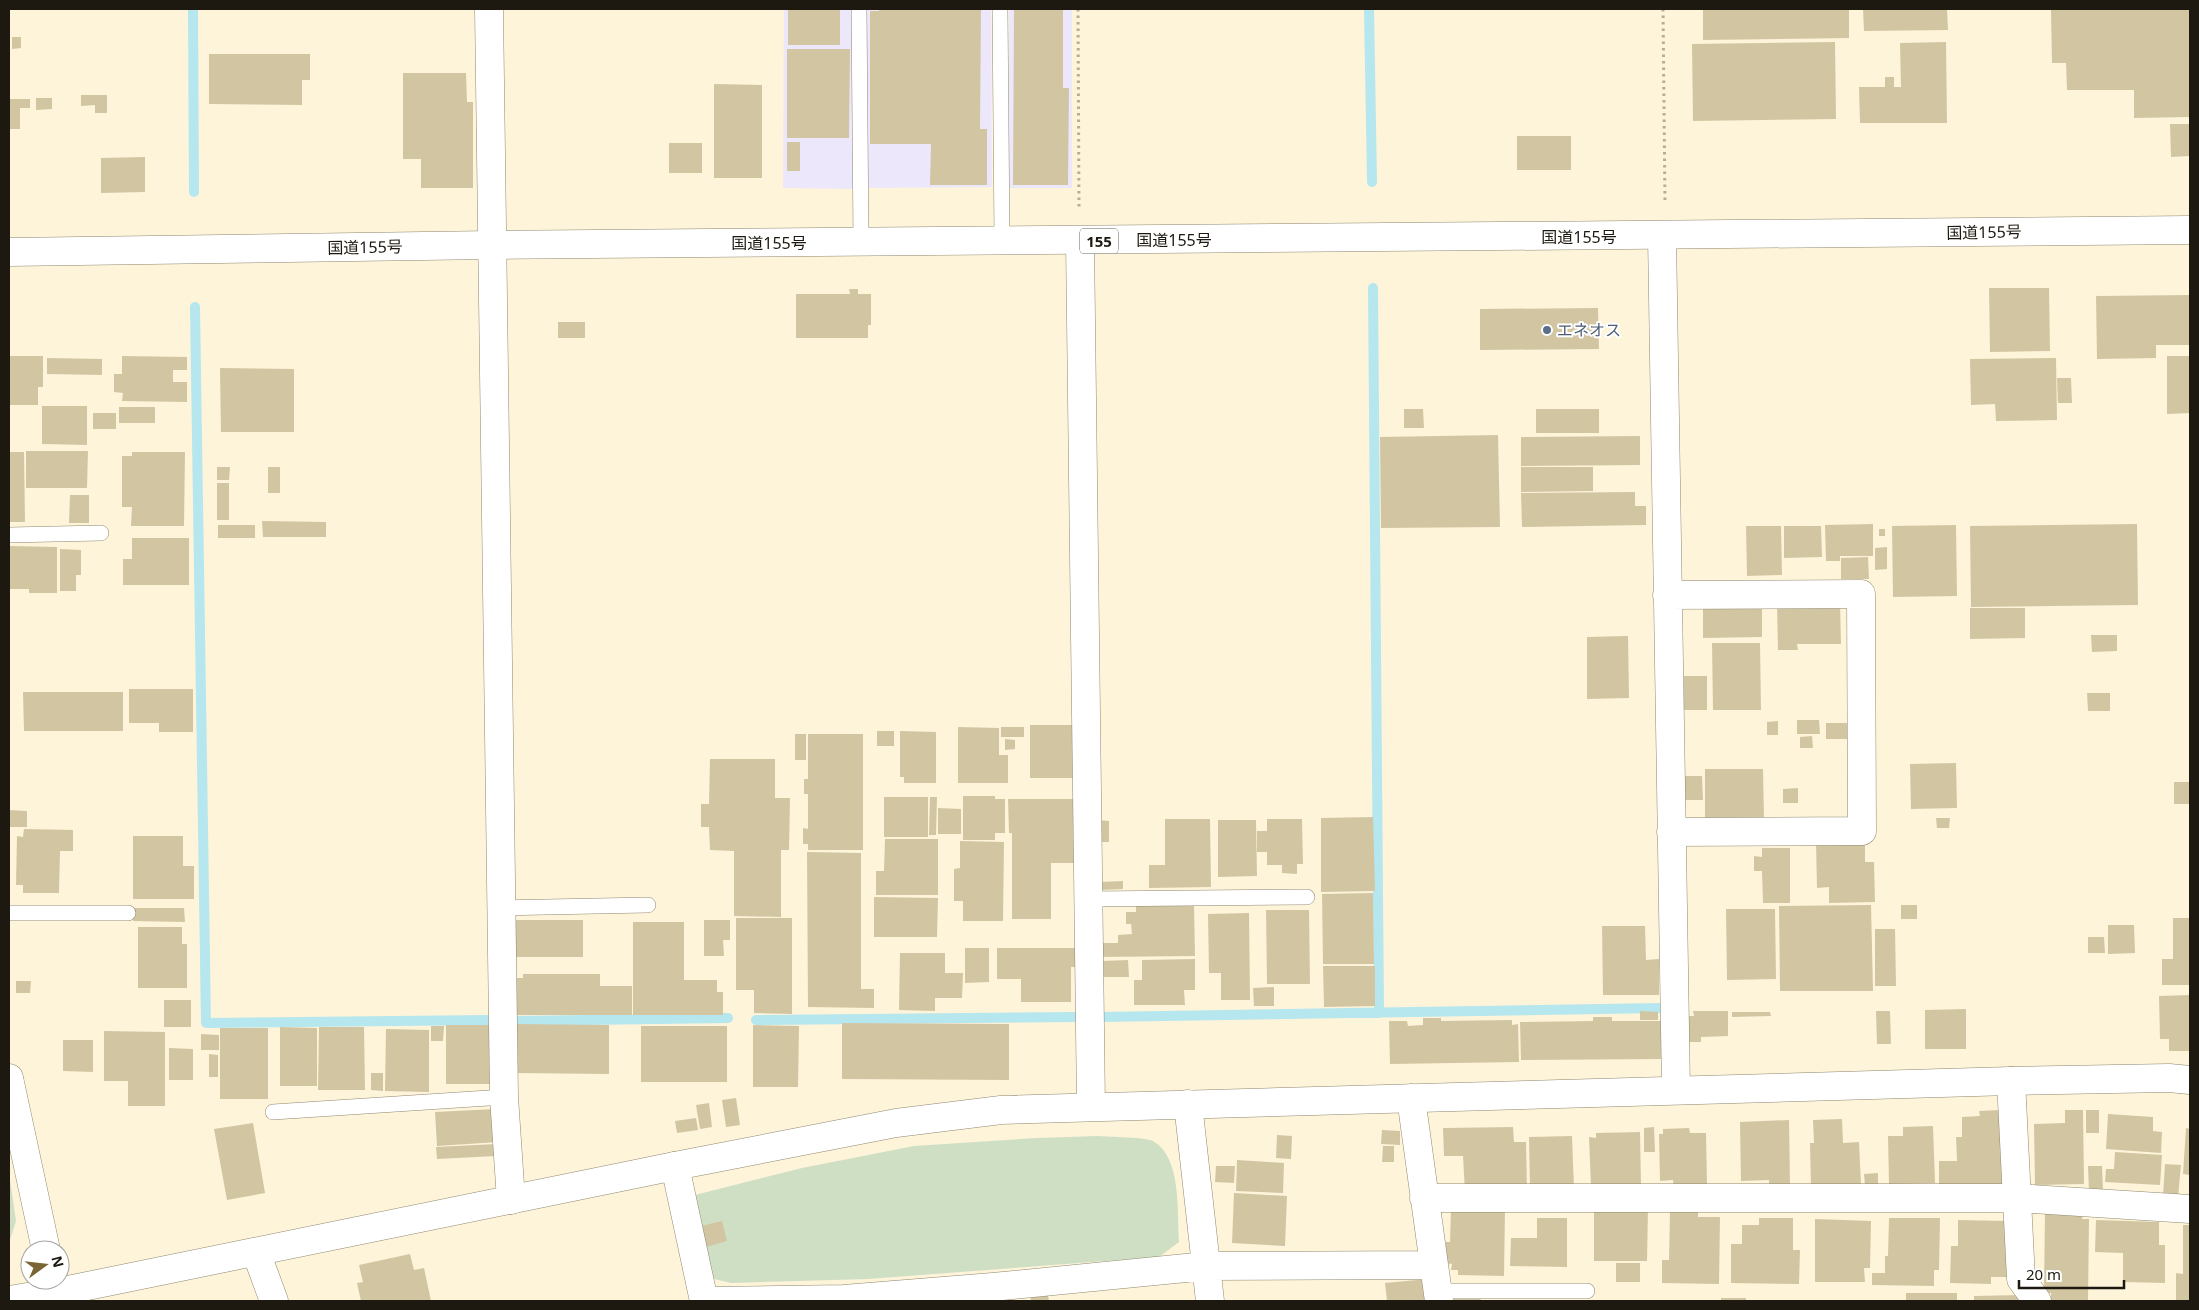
<svg xmlns="http://www.w3.org/2000/svg" width="2199" height="1310" viewBox="0 0 2199 1310" font-family="'Noto Sans','Noto Sans JP',sans-serif">
  <rect width="100%" height="100%" fill="#fdf4da"/>
  <path fill="#ede7fc" d="M784 9H854L855 189 783 188Z
    M866 9H991L992 187 867 188Z
    M1009 9H1072V188H1009Z"/>
  <path fill="#cfdfc4" d="M1099 1136C1110 1137 1145 1137 1153 1141 1182 1157 1177 1213 1179 1242L1159 1257 868 1279 731 1283 710 1278 695 1195 802 1168 914 1146 1037 1138Z
    M9 1173 16 1221 9 1243Z"/>
  <g fill="none" stroke-linecap="round" stroke-linejoin="round">
    <path stroke="#b6e6ee" stroke-width="10" d="M193 9 194 192
      M1369 9 1372 182
      M1373 288 1379 1013
      M195 307 206 1023 490 1020
      M1101 1017 1662 1008
      M756 1020 1079 1017
      M513 1021 728 1018"/>
  </g>
  <path fill="#d2c6a2" d="M788 9H840V45H788Z
    M879 9H981L980 129H987V185H930L931 144H870V11H879Z
    M1014 9H1063V88H1069L1068 185H1013Z
    M1703 9H1849V38L1703 40Z
    M1863 9H1947L1948 30 1864 31Z
    M2051 9H2190V117L2134 118V90H2067L2066 63H2052Z
    M12 37H21V48L12 49Z
    M1835 42 1836 119 1693 121 1692 44Z
    M1946 42 1947 123H1860L1859 87H1885V77H1894V87H1901L1900 43Z
    M787 49H850L849 138H787Z
    M209 54H310V80H302V105L209 104Z
    M403 73H466L467 102H473V188H421V159H403Z
    M714 84 762 85V178H714Z
    M81 95H107V113H95V105L81 106Z
    M36 98H52V109L36 110Z
    M9 99H30V108H20V129H9Z
    M2170 124H2190V156L2171 157Z
    M1517 136H1571V170H1517Z
    M787 142H800V171H787Z
    M669 143H702V173H669Z
    M145 157V192L101 193V158Z
    M1989 288H2049L2050 351 1990 352Z
    M849 289H858V294H871V325H868V338H796V294H850Z
    M2190 295V345H2156V358L2097 359 2096 296Z
    M1598 308 1599 349 1480 350V309Z
    M558 322H585V338H558Z
    M9 356H43V387H38V405H9Z
    M122 356 187 357V370H173V382H187V402L122 401 123 393 114 392V374H122Z
    M2167 356H2190V413L2167 414Z
    M47 358 102 359V375L47 374Z
    M2056 358 2057 420 1996 421 1995 404 1971 405 1970 359Z
    M220 368 294 369V432H221Z
    M2057 378H2071L2072 403H2058Z
    M42 406H87V445L42 444Z
    M119 407H155V423H119Z
    M1404 409H1423L1424 428H1404Z
    M1536 409H1599V433H1536Z
    M93 413H116V429H93Z
    M1498 435 1500 527 1381 528 1380 437Z
    M1640 436V465L1521 466V437Z
    M26 451H88L87 488H26Z
    M9 452H24L25 522H9Z
    M132 452H185L184 526H131L132 507H122V456H132Z
    M217 467H230L229 480H217Z
    M268 467H280V493H268Z
    M1521 467H1593V491L1521 492Z
    M217 483H229V520H217Z
    M1635 492V506H1646V525L1522 527 1521 493Z
    M70 495H89V523H69Z
    M262 521 326 522V537H263Z
    M1873 524V556H1840V561H1826L1825 525Z
    M2137 524 2138 605 1971 607 1970 526Z
    M218 525H255V538H218Z
    M1956 525 1957 596 1893 597 1892 526Z
    M1746 526H1781L1782 575 1747 576Z
    M1784 526H1821L1822 557 1784 558Z
    M1879 529H1885V536H1879Z
    M132 538H189V585H123V559H132Z
    M9 546 57 547V593H29V589H9Z
    M1887 547V569L1875 570V548Z
    M60 549 81 550V575H76V591H60Z
    M1868 557 1869 579H1841V558Z
    M1762 602V637L1703 638V603Z
    M1840 603 1841 644H1797L1798 650H1778L1777 604Z
    M1970 608H2025V638L1970 639Z
    M2091 635H2117V651L2092 652Z
    M1628 636 1629 698 1587 699V637Z
    M1712 643H1760L1761 710H1713Z
    M1684 676H1707V710H1684Z
    M129 689H193V732H159V723H129Z
    M23 692H123V731H24Z
    M2087 693H2110V711H2088Z
    M1797 720H1819L1820 734H1797Z
    M1778 721V735H1767V722Z
    M1826 723H1851L1852 739H1826Z
    M1030 725H1076V778H1030Z
    M958 727 999 728V755H1008V783H958Z
    M1001 727H1024V737H1001Z
    M877 731H894V746H877Z
    M900 731 936 732V783H904V777H900Z
    M795 734H806V760H795Z
    M808 734H863V850H808V844H803V828L808 829V794H804V779H808Z
    M1812 736 1813 748H1800V737Z
    M1005 739 1015 740V749L1005 750Z
    M710 759H775V798H790L789 850H781V917L734 916V851L710 850 709 827H701V804H709Z
    M1956 763 1957 808 1911 809 1910 764Z
    M1705 769H1763L1764 818 1705 819Z
    M1684 776H1702L1703 800H1685Z
    M2174 782H2190V804H2174Z
    M1798 788V803H1783V789Z
    M963 796H995V799H1005V833H995V840H963Z
    M884 797H928V837H884Z
    M930 797H937L936 835H929Z
    M1008 799H1081V863H1051V919H1012V833H1009Z
    M938 808 961 809V834H938Z
    M9 810 27 811V827H9Z
    M1373 817 1375 891 1321 892V818Z
    M1936 818H1950L1949 828H1937Z
    M1165 819H1210L1211 887 1149 888V865H1165Z
    M1267 819H1302L1303 864H1297V874L1282 873V865H1267V852H1257V831H1267Z
    M1097 820 1109 821V842H1097Z
    M1218 820H1256L1257 876 1218 877Z
    M24 829 73 830V851H60L59 893H23V885H16L17 836 23 837Z
    M133 836H183V866H194V899H133Z
    M885 839H938V895H876V871H884Z
    M960 841 1004 842 1003 921H963V901H954V869L960 868Z
    M1865 842V862H1874L1875 902 1829 903V887L1817 888 1816 843Z
    M1762 848H1790V903H1763L1762 871H1754V856L1762 857Z
    M807 852 861 853V989H874V1008L808 1007Z
    M1123 881V889L1101 890 1100 882Z
    M1373 893 1374 964H1323L1322 894Z
    M874 897 938 898 937 937H874Z
    M1194 904 1195 956 1098 957V943H1118V935L1132 934 1131 924H1126V912H1136V905Z
    M1871 905 1873 991H1780L1779 906Z
    M1901 905H1917V919H1901Z
    M133 908H184L185 922 133 921Z
    M1726 909H1775L1776 979 1727 980Z
    M1266 910H1309L1310 984H1267Z
    M1249 913 1250 1000H1221V973H1209L1208 914Z
    M736 918H792V1014L754 1013V990H736Z
    M2173 918H2190V985H2162V959H2173Z
    M512 920H583V957H512Z
    M704 920H730V940H723L724 956H704Z
    M633 922H684V980H717V992H723V1015H633Z
    M2108 925H2134L2135 953 2108 954Z
    M1602 926H1645L1646 960 1659 959V995H1603Z
    M138 927H182V944H187V988H138Z
    M1875 929H1895L1896 986H1875Z
    M2088 937H2104L2105 953H2088Z
    M965 948H989V982L965 983Z
    M997 948H1080V967H1071V1002H1021V979H997Z
    M900 953H945V973H963L962 998H935V1011L899 1010Z
    M1195 959V990H1184L1185 1005H1134V980H1142V960Z
    M1128 960 1129 977H1102V961Z
    M1323 966H1375V1006L1324 1007Z
    M523 974H600V986H632V1015H512V978H523Z
    M16 981H31L30 993H16Z
    M1274 987V1006H1254L1253 988Z
    M2190 995V1051H2169V1039H2160L2159 996Z
    M164 1000H191V1027H164Z
    M1966 1009V1049H1925V1010Z
    M1640 1011 1658 1012V1020H1640Z
    M1693 1011H1728V1036L1701 1037V1042H1684V1016H1694Z
    M1876 1011H1890L1891 1044H1877Z
    M1732 1012H1770L1771 1016 1732 1017Z
    M1593 1017H1612V1021H1662L1663 1059 1521 1060 1520 1022 1593 1021Z
    M1423 1018H1441V1021L1512 1020V1025L1518 1024 1519 1062 1390 1064 1389 1021H1407L1408 1026 1423 1025Z
    M842 1023 1009 1024V1080L842 1079Z
    M515 1024 609 1025V1074L515 1073Z
    M446 1025H496V1084H446Z
    M753 1025 799 1026 798 1087H753Z
    M431 1026H444L443 1041H431Z
    M641 1026H727V1082H641Z
    M280 1027 317 1028V1086H280Z
    M319 1027H364L365 1090H318Z
    M220 1028H268V1099H220Z
    M386 1029 429 1030V1092L385 1091Z
    M104 1031 165 1032V1106H128V1081H104Z
    M201 1034 219 1035V1050H201Z
    M63 1040H93V1072L63 1071Z
    M169 1048 193 1049V1080H169Z
    M209 1054 218 1055V1077H209Z
    M371 1073H383V1091L371 1090Z
    M736 1098 740 1125 726 1127 722 1100Z
    M709 1103 712 1127 700 1129 696 1105Z
    M496 1109 498 1142 437 1146 435 1112Z
    M2000 1110 2006 1169H2002V1185L1939 1186V1161H1957L1956 1137H1962V1117L1980 1116 1979 1111Z
    M2065 1110H2083L2084 1184 2035 1185 2034 1124 2065 1123Z
    M2086 1110H2099V1133H2086Z
    M2108 1114 2153 1117V1131L2162 1132 2161 1153 2106 1149Z
    M696 1118 698 1130 677 1133 675 1121Z
    M1842 1119 1843 1143 1859 1142 1861 1185 1811 1186 1810 1143H1814L1813 1120Z
    M1789 1120 1790 1185H1769V1180L1741 1181 1740 1122Z
    M253 1123 265 1193 227 1200 214 1129Z
    M1933 1126 1935 1183 1889 1184 1888 1136H1903V1127Z
    M1513 1127 1514 1142H1526L1527 1191 1465 1192 1463 1156H1444L1443 1128Z
    M1654 1127 1655 1152H1644V1128Z
    M1689 1128 1690 1133H1706L1707 1184 1674 1190 1673 1180 1660 1181 1659 1134H1663V1129Z
    M2186 1128 2190 1129V1175L2183 1174Z
    M1382 1130 1400 1131V1145L1381 1144Z
    M1640 1132 1641 1186 1591 1187 1589 1137 1596 1138V1133Z
    M1277 1135 1292 1136 1291 1159 1276 1158Z
    M1572 1136 1574 1189 1530 1190 1529 1137Z
    M496 1144V1156L437 1159 436 1147Z
    M1383 1146H1394V1162H1382Z
    M2115 1152 2162 1155 2160 1185 2105 1182 2106 1169H2114Z
    M1237 1160 1284 1163 1283 1193 1236 1191Z
    M2165 1164 2181 1165 2178 1197 2163 1196Z
    M1216 1166H1235L1234 1183 1215 1182Z
    M2088 1166H2102L2103 1190 2089 1191Z
    M1878 1173V1186H1865L1864 1174Z
    M1234 1193 1287 1196 1285 1246 1232 1243Z
    M1594 1208H1648L1647 1261H1594Z
    M1451 1209H1505L1504 1276 1458 1275V1270H1451L1452 1264 1445 1263 1446 1242H1450Z
    M2045 1211 2083 1212 2082 1219H2089L2088 1301H2051V1293H2044Z
    M1670 1212H1698V1217H1720L1719 1284 1662 1283V1260H1669Z
    M1537 1218H1567V1267L1510 1266 1511 1238H1537Z
    M1759 1218H1793V1250H1800L1799 1284 1731 1283V1244H1742V1225H1759Z
    M1889 1218H1940L1939 1270H1934V1286L1872 1285V1273H1885V1256H1888Z
    M1815 1219 1871 1221 1870 1268H1864L1865 1282H1815Z
    M1958 1220 2007 1221V1277H1991V1284L1950 1283 1951 1246H1958Z
    M2096 1220 2159 1222V1245H2165V1283L2123 1282V1253L2095 1252Z
    M722 1221 727 1241 706 1247 701 1226Z
    M2183 1225H2190V1301H2176V1273L2183 1274Z
    M410 1254 414 1270 424 1268 431 1301H361L357 1283 363 1282 359 1265Z
    M1616 1263H1640V1282H1616Z
    M1427 1279 1430 1301H1387L1385 1283Z
    M1047 1290 1049 1301H1031L1030 1291Z
    M1906 1293H1957V1301H1906Z
    M1480 1295 1481 1301H1449L1448 1298Z
    M2022 1295V1301H1974V1296Z
    M1721 1298H1746V1301H1721Z"/>
  <g fill="none" stroke-linecap="round" stroke-linejoin="round">
    <defs>
      <path id="service" d="M859 9 861 242
        M1000 9 1002 241
        M9 535 101 533
        M1089 899 1307 897
        M501 908 648 905
        M9 913H128
        M273 1112 504 1097
        M1437 1291H1587"/>
      <path id="minor" d="M489 9 504 1097 511 1200
        M1662 236 1676 1090
        M1080 241 1091 1107
        M1667 595 1861 594 1862 831 1671 832
        M2011 1081 2021 1279 2037 1301
        M1411 1098 1439 1301
        M1188 1104 1210 1301
        M675 1166 704 1301
        M1424 1198H2017L2190 1209
        M256 1252 274 1301
        M706 1301 844 1299 993 1287 1206 1266 1434 1265"/>
      <path id="tertiary" d="M9 1078 46 1250
        M9 1300 58 1292 675 1166 896 1123 1001 1110 2011 1081 2169 1078 2190 1080"/>
      <path id="trunk" d="M9 252 491 245 2190 230"/>
    </defs>
    <use href="#service" stroke="#8f876f" stroke-width="16"/>
    <use href="#minor" stroke="#8f876f" stroke-width="29"/>
    <use href="#tertiary" stroke="#8f876f" stroke-width="29"/>
    <use href="#trunk" stroke="#8f876f" stroke-width="29"/>
    <path stroke="#b4ad98" stroke-width="3" stroke-dasharray="2.5 4" stroke-linecap="butt" d="M1078 9 1079 208
      M1663 9 1665 203"/>
    <use href="#service" stroke="#fff" stroke-width="15"/>
    <use href="#minor" stroke="#fff" stroke-width="28"/>
    <use href="#tertiary" stroke="#fff" stroke-width="28"/>
    <use href="#trunk" stroke="#fff" stroke-width="28"/>
  </g>
  <circle fill="#5c6f8a" stroke="#fff" stroke-width="2" cx="1547" cy="330" r="5"/>
  <g text-anchor="middle" dominant-baseline="central" stroke-width="4" stroke-linejoin="round" paint-order="stroke">
    <rect fill="#fff" stroke="#615e58" stroke-width="1" x="1080" y="228.5" width="38" height="25" rx="4"/>
    <g font-size="15" font-weight="bold" fill="#1d1910">
      <text x="1099" y="241">155</text>
    </g>
    <g font-size="16" fill="#1d1910" stroke="#fff">
      <text transform="translate(1984 232) rotate(-1)">国道155号</text>
      <text x="1579" y="237">国道155号</text>
      <text x="1174" y="240">国道155号</text>
      <text x="769" y="243">国道155号</text>
      <text transform="translate(365 247) rotate(-1)">国道155号</text>
    </g>
    <g font-size="16" fill="#4e5e75" stroke="#fff" text-anchor="start">
      <text x="1557" y="330">エネオス</text>
    </g>
  </g>
  <rect width="2199" height="1310" fill="none" stroke="#1d1910" stroke-width="20"/>
  <g transform="translate(45 1265) rotate(75)"><circle r="24" fill="#ffffff" stroke="#a5a39f"/>
  <path d="M0-4L9 19L0 12L-9 19Z" fill="#796634"/>
  <text y="-8" font-size="14" font-weight="bold" text-anchor="middle" fill="#1d1910">N</text>
  </g>
  <path d="M2019 1280v8h105v-8" fill="none" stroke="#1d1910" stroke-width="2.5"/>
  <text x="2026" y="1280" font-size="15" fill="#1d1910" stroke="#ffffff" stroke-width="4" paint-order="stroke">20 m</text>
</svg>
